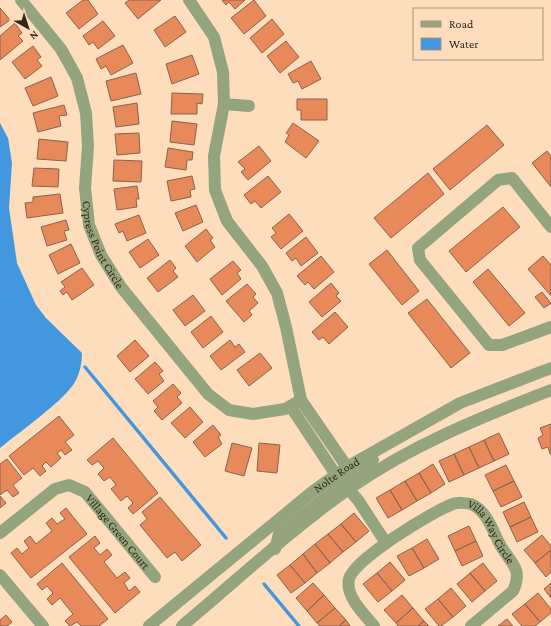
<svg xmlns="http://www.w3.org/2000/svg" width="551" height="626" viewBox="0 0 551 626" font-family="'Crimson Pro',serif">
  <rect width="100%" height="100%" fill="#fdddbc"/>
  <path fill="#4397de" d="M0 123 8 138 12 163 9 208 17 263 36 305 46 318 82 353C82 363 80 372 76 380 68 398 17 434 0 448Z"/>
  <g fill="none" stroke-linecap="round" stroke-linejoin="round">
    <path stroke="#4397de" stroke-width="3.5" d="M85 367 226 538
      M264 584 299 626"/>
  </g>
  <path fill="#e88959" stroke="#886351" d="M83 0H88L98 14 79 29 66 13Z
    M129 0H161L138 19 125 3Z
    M222 0H245L235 9 229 2 226 5Z
    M254 0 266 16 244 34 231 18Z
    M0 8 10 20 0 27Z
    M175 16 186 32 165 47 154 30Z
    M272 19 284 34 262 53 250 38Z
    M103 21 115 36 98 49 93 42 89 45 83 36Z
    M15 23 22 33 18 36 23 41 0 60V36Z
    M286 41 299 57 280 73 267 56Z
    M123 45 133 63 111 75 106 66 101 69 96 59Z
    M33 46 41 57 37 60 42 66 25 79 12 62Z
    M192 55 199 74 172 84 166 64Z
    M311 61 321 79 302 89 298 81 293 83 288 74Z
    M136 73 141 94 111 101 106 81Z
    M51 77 58 96 33 106 25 88Z
    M172 93 203 94 202 104 197 103V114H171Z
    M297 99H327V120H301V110H297Z
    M137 103 139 124 116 127 113 107Z
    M64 105 67 115 59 116 61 126 38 132 33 113Z
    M172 121 197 124 194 145 170 142Z
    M293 123 319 141 306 158 285 142 289 135 286 133Z
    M487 125 504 145 450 190 433 169Z
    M139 133 140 153 117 155 115 134Z
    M39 139 68 142 66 161 37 159Z
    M259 146 271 161 248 180 241 172 245 169 238 162Z
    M168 148 193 152 192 160H187L186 170 165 167Z
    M547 151 551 156V187L532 163Z
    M114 160 142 161 141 182 113 181Z
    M34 168 59 169 58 187 32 186Z
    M428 173 444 194 391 238 374 218Z
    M192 176 195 189 190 190 191 197 171 201 167 181Z
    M268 176 281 192 261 208 255 201 251 204 244 195Z
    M137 186 139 199H136L137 207 117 210 114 189Z
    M60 194 63 213 27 218 25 203 33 202V197Z
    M196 205 203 222 183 231 175 213Z
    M503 207 520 227 466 272 449 251Z
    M289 214 303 231 281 249 271 237 276 233 272 228Z
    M139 215 146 233 127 241 123 231 119 233 115 224Z
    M66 220 69 230 64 231 67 240 47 246 41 227Z
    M206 229 213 238 210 240 215 247 197 262 185 246Z
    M306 237 318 253 301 266 296 258 292 261 286 253Z
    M148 239 159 255 140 268 129 252Z
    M71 244 80 263 58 274 49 255Z
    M387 250 419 291 402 305 369 264Z
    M321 256 334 272 314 289 308 282 305 285 297 276Z
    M543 256 551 265V296L528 269Z
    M170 260 176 268 173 271 178 277 158 292 147 278Z
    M233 261 241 270 237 273 241 279 222 295 210 279Z
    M82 268 94 285 72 300 67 292 63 295 60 291 65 287 61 282Z
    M488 269 525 313 509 326 473 282Z
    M331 283 339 293 336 296 341 301 322 317 309 302Z
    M247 284 256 294 253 297 258 303 249 311 252 315 244 322 226 301Z
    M542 292 551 303 544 308 535 297Z
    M193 295 205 311 185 326 173 310Z
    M427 299 470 353 451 368 408 313Z
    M335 312 348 327 329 344 323 337 319 340 312 332Z
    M211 316 223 332 203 348 191 332Z
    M135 340 149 356 130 372 117 356Z
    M230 340 235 347 239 344 245 352 221 370 210 356Z
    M260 353 272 368 249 386 237 370Z
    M155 362 163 371 159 374 164 381 148 394 135 379Z
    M173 384 181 393 177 397 182 403 162 420 154 411 158 407 153 401Z
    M190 407 203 422 185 438 171 423Z
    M59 416 74 435 65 442 72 450 65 455 61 450 57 453 61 458 51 467 46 462 42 466 46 471 40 476 33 468 24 475 9 456Z
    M551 424V454H550L548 447 542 449 538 438 543 435 540 428Z
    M213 425 221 435 218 437 222 444 205 457 193 442Z
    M499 433 509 454 494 461 484 440Z
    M113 438 158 493 133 514 128 508 133 503 127 496 121 501 111 489 116 485 110 477 104 481 98 474 104 468 98 461 92 465 87 460Z
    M484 440 494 461 479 468 469 447Z
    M232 443 252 448 244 476 225 471Z
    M259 443 280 445 277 473 257 471Z
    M469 447 479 468 464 475 454 454Z
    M454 454 464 475 449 482 439 461Z
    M7 459 22 478 13 485 19 493 13 497 7 490 0 495V464Z
    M433 464 445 484 431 493 419 473Z
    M506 465 514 481 493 491 485 475Z
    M419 473 431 493 417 501 405 481Z
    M405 481 417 501 402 510 390 490Z
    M514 481 522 497 501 507 493 491Z
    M390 490 402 510 388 518 376 498Z
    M0 496 6 503 0 508Z
    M160 497 201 545 182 561 175 552 167 558 140 525 147 519 142 512Z
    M524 502 531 517 510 527 503 512Z
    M66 508 87 534 31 578 11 553 17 548 22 554 29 548 24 541 30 536 36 544 52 531 46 523 52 518 57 524 65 519 60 513Z
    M354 513 369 531 356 542 341 524Z
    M531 517 538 532 517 542 510 527Z
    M341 524 356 542 343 552 328 534Z
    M469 526 476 541 455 551 448 536Z
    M328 534 343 552 330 563 315 544Z
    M542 535 551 546V550L535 563 524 550Z
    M95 536 100 543 94 548 100 555 107 549 112 555 104 562 117 578 125 572 130 578 124 583 129 591 135 586 140 592 115 613 69 557Z
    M427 539 439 559 424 568 412 548Z
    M476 541 483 556 462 566 455 551Z
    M315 544 330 563 317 573 303 554Z
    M412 548 424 568 409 576 397 556Z
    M551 550V572L546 577 535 563Z
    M303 554 317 573 305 583 290 565Z
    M390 562 405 580 392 591 377 573Z
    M62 563 108 619 99 626H81L77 622 70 626 65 621 73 614 60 598 52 605 47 599 53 593 47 586 42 590 37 584Z
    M483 563 497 581 485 591 470 573Z
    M290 565 305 583 291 593 277 575Z
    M377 573 392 591 378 602 363 584Z
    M470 573 485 591 472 602 457 584Z
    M313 583 324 595 307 611 296 598Z
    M551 583V598L544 589Z
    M451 588 466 606 453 617 438 599Z
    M538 593 551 609V613L540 622 525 604Z
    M324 595 335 608 317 623 307 611Z
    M402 595 413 608 396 623 384 610Z
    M438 599 453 617 441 626H439L425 609Z
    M525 604 540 622 535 626H522L512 614Z
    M335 608 346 620 339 626H320L317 623Z
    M413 608 424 621 418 626H398L396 623Z
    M6 615 12 622 7 626H0V620Z
    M507 619 513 626H498Z
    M346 620 350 626H339Z
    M424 621 429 626H418Z"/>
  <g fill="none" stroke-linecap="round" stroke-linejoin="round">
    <g stroke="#94a57d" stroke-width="12">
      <path id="s1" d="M21 0 61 49 77 78 86 113 88 146 85 188 89 225 101 255 121 287 208 394 229 410 253 414 285 409 301 400"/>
      <path d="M189 0 214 37 223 72 224 104 214 156 215 190 227 221 262 266 277 293 286 327 301 400 347 467 334 490 279 534 275 549"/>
      <path d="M224 104 249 106"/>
      <path d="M551 227 512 178 498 180 418 248 420 260 489 345H502L551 327"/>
      <path d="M291 407 336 475 358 500 386 543"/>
      <path d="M350 489 348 482 353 475 373 460"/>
      <path id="s2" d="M0 533 55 489 69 485 85 492 155 577"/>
      <path d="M0 575 43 626"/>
      <path id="s3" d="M149 626 312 492 347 467 460 403 551 368"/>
      <path d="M182 626C237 580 292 529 350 488 412 445 481 417 551 390"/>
      <path id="s4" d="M374 626C364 614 345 596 349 579 353 560 433 511 453 504 457 502 467 503 471 504 488 511 493 533 502 548 512 564 523 570 513 591L471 626"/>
    </g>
  </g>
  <g text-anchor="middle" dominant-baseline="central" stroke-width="3" stroke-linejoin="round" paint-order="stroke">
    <g font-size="12" fill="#33271a" stroke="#fdddbc">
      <text stroke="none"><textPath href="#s1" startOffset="268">Cypress Point Circle</textPath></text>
      <text stroke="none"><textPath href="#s3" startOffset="241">Nolte Road</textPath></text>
      <text stroke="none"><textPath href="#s2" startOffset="154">Village Green Court</textPath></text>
      <text stroke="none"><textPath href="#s4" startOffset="238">Villa Way Circle</textPath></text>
    </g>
  </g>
  <rect x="413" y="8" width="130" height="52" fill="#fdddbc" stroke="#ac947b"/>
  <rect x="421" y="21" width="20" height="6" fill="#94a57d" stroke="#ac947b"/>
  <text x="449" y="28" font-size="12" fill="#33271a">Road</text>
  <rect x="421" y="38" width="20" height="12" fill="#4397de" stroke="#ac947b"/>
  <text x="449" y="48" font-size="12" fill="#33271a">Water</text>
  <g transform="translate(28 28) rotate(141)" stroke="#fdddbc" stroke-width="3" paint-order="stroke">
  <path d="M0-3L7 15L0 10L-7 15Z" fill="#33271a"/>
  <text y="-6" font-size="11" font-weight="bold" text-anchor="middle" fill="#33271a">N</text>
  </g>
</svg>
